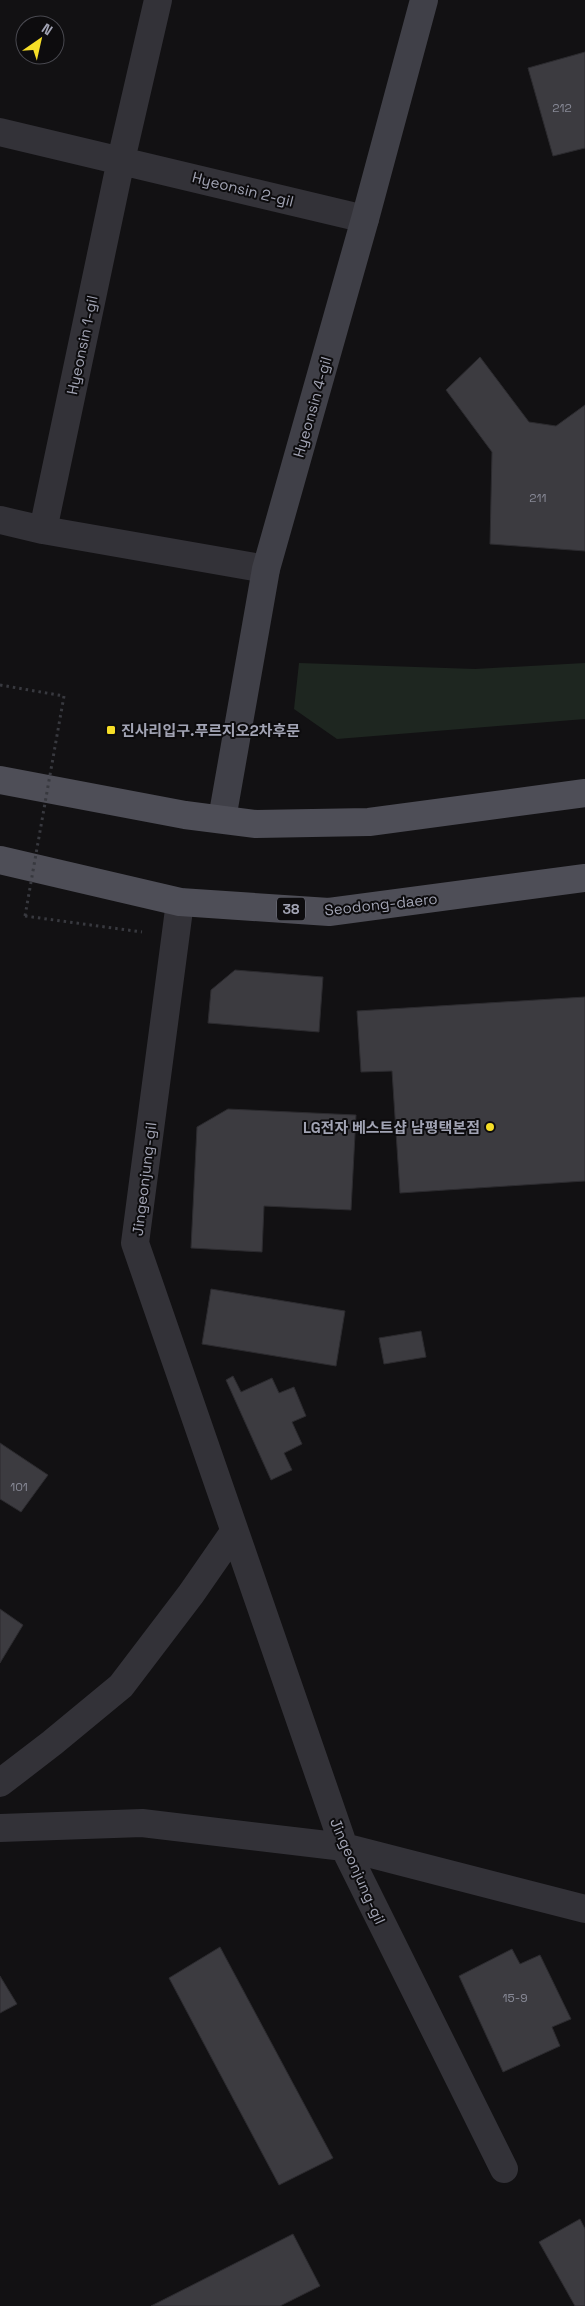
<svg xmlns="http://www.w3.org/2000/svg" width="585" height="2306" viewBox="0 0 585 2306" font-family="'Space Grotesk','Noto Sans KR',sans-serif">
  <rect width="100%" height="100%" fill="#121113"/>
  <path fill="#1e2620" d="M299 663 475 669 585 663V719L337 739 294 709Z"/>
  <path fill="#3c3b40" stroke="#2c2b2f" d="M585 52V148L553 156 528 68Z
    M480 357 529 422 556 426 585 405V551L490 544 492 452 446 390Z
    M235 970 323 977 319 1032 208 1023 211 990Z
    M585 997V1181L400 1193 392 1071 361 1072 357 1011Z
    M228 1109 356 1115 351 1210 264 1206 262 1252 191 1248 197 1127Z
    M211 1289 345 1311 336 1366 202 1344Z
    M421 1331 426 1357 384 1364 379 1338Z
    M233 1376 241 1392 272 1378 279 1393 294 1387 306 1416 292 1422 302 1444 284 1453 292 1470 271 1480 226 1380Z
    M0 1443 48 1475 21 1512 0 1499Z
    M0 1609 23 1625 0 1663Z
    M220 1947 333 2158 279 2185 169 1978Z
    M512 1949 520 1964 540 1955 571 2019 552 2027 560 2046 503 2072 459 1976Z
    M0 1976 17 2004 0 2013Z
    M580 2219 585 2229V2306H575L539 2242Z
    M293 2234 320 2286 280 2306H151Z"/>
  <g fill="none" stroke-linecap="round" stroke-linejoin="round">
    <path stroke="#38393f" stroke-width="3" stroke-dasharray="2.5 4" stroke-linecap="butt" d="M0 685 64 696
      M25 916 142 932"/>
    <path stroke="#333238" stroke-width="28" d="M0 132 365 219
      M0 520 43 530 266 569
      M43 530 121 160 158 0
      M180 902 135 1243 344 1847 504 2169
      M0 1783 52 1743 121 1686 191 1594 234 1532
      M0 1828 142 1823 344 1847 585 1909"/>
    <path stroke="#404048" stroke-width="28" d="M222 819 266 569 365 219 424 0"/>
    <path stroke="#4e4e57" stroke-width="28" d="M0 780 185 815 256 824 369 822 585 793
      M0 860 180 902 329 912 585 878"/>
    <path stroke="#38393f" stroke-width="3" stroke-dasharray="2.5 4" stroke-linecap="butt" d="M25 916 64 696"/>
  </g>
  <g fill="#f6de27" stroke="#0d0c0e" stroke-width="2">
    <rect x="106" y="725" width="10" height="10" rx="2.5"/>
    <circle cx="490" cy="1127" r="5"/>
  </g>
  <g text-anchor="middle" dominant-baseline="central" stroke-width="4" stroke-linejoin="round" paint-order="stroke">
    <g font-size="12" fill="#888a97">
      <text x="562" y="108">212</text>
      <text x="538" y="498">211</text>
      <text x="19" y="1487">101</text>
      <text x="515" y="1998">15-9</text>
    </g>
    <rect fill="#0d0c0e" stroke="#757682" stroke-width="1" x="277" y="897.5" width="28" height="23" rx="4"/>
    <g font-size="14" font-weight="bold" fill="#a2a4b4">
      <text x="291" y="909">38</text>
    </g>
    <g font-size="15" fill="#a2a4b4" stroke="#0d0c0e">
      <text transform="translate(243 189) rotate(14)">Hyeonsin 2-gil</text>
      <text transform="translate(82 345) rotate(-78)">Hyeonsin 1-gil</text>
      <text transform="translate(312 407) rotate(-74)">Hyeonsin 4-gil</text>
      <text transform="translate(381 904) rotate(-6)">Seodong-daero</text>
      <text transform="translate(144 1179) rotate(-83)">Jingeonjung-gil</text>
      <text transform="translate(358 1871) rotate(66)">Jingeonjung-gil</text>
    </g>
    <g font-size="15" font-weight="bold" fill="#a2a4b4" stroke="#0d0c0e" text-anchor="start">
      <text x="121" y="730">진사리입구.푸르지오2차후문</text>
      <text x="480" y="1127" text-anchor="end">LG전자 베스트샵 남평택본점</text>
    </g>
  </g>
  <g transform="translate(40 40) rotate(34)"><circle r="24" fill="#0d0c0e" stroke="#494950"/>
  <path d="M0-4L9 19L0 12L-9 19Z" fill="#f6de27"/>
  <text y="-8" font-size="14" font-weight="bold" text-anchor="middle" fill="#a2a4b4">N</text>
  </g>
</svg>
